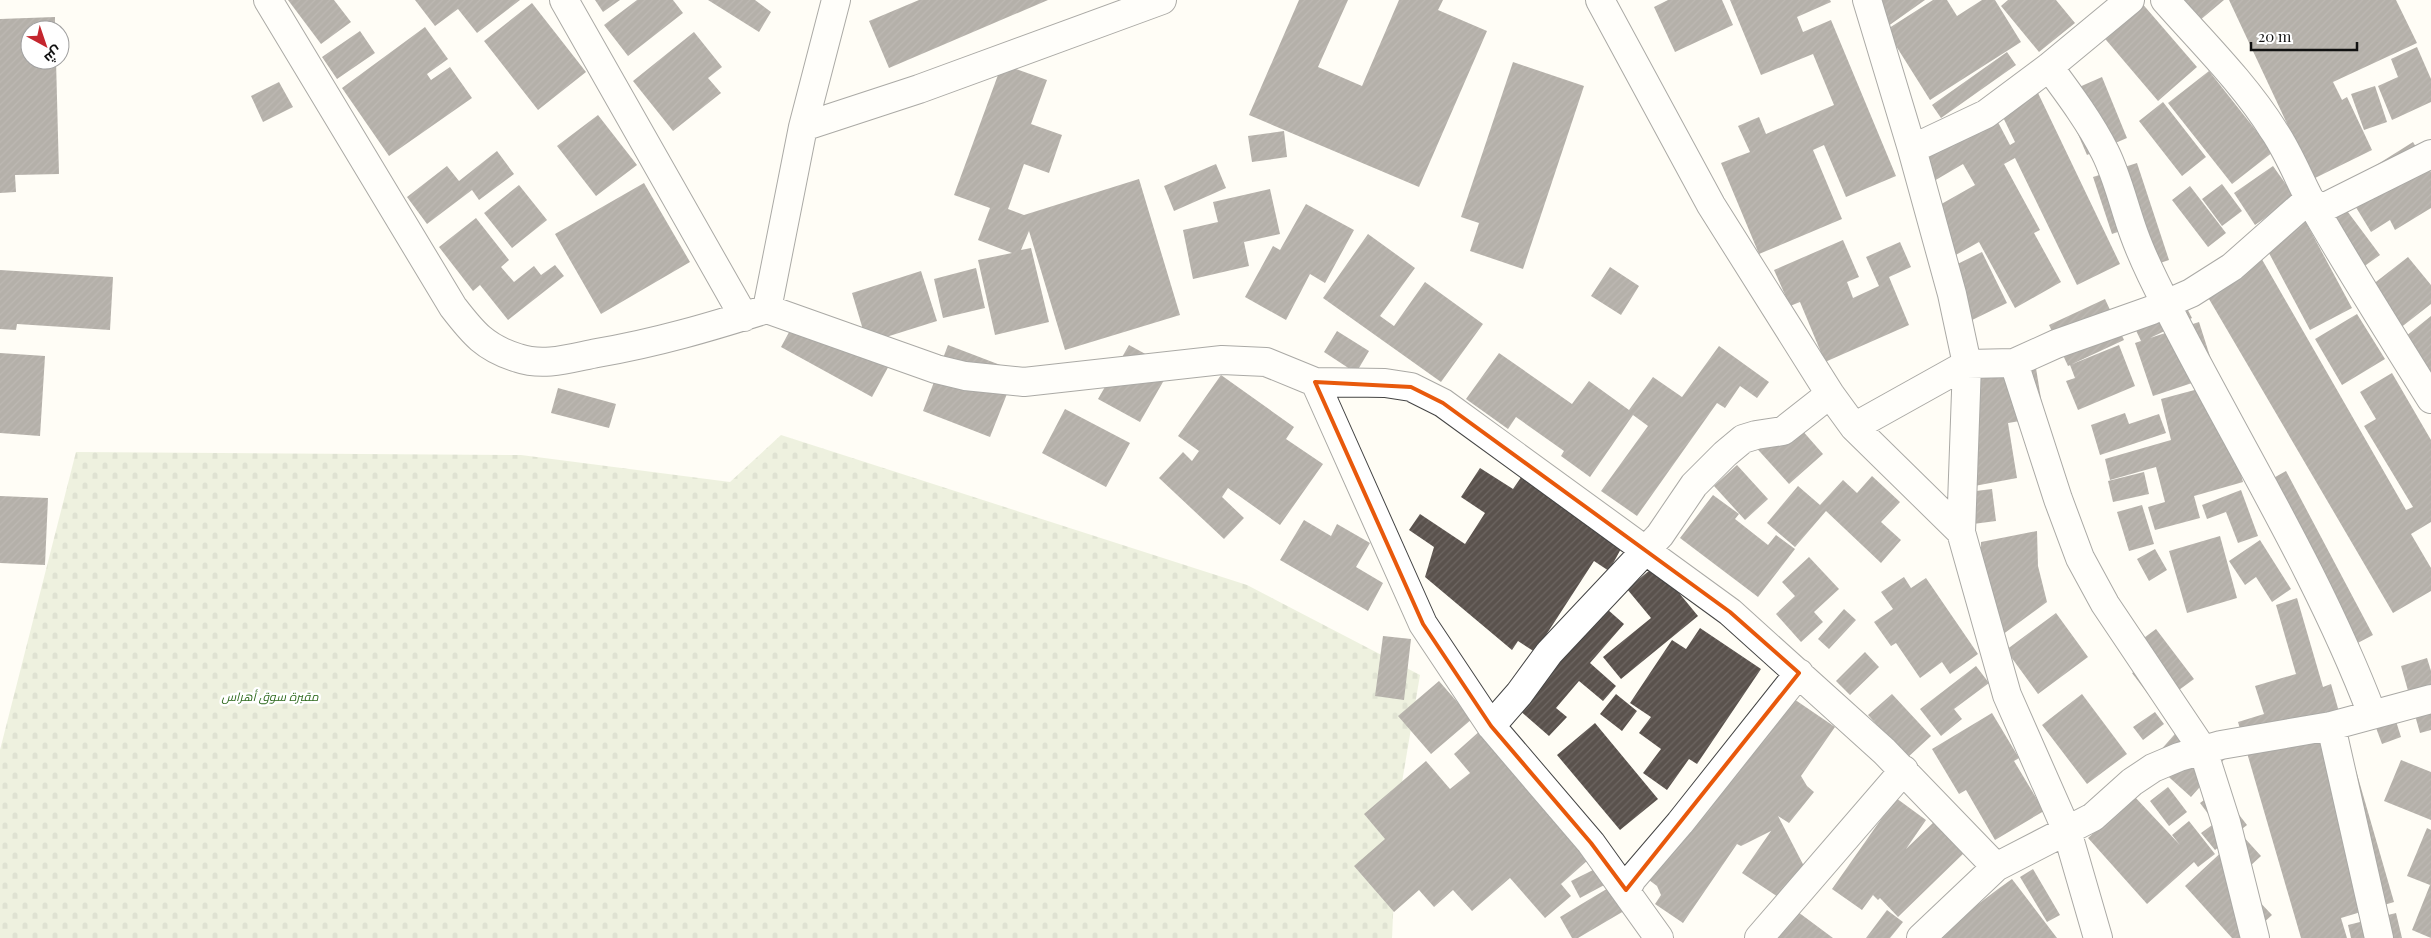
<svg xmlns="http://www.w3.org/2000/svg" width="2431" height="938" viewBox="0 0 2431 938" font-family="'Playfair Display',Cairo,serif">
  <defs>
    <pattern id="cemetery-stones" width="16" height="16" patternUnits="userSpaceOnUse" patternTransform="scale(1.25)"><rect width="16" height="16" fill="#d9e3c4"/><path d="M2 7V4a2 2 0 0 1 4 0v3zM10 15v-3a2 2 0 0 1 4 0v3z" fill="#b9c2a7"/></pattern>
    <pattern id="building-hatch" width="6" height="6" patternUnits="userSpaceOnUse" patternTransform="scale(1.25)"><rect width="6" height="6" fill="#5a524d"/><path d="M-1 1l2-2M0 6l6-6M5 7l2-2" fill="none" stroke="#6d6662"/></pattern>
  </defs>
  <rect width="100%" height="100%" fill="#fffdf5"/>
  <path fill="url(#cemetery-stones)" d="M781 435 1247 585 1420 675 1398 806 1392 938H0V750L76 452 521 455 730 482Z"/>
  <path fill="url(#building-hatch)" d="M288 0H334L351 22 321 44Z
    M415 0H520L477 33 458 9 435 26Z
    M595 0H620L603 12Z
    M637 0H673L683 13 628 56 604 25Z
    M708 0H755L771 12 759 32Z
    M919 0H1048L889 68 869 21Z
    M1299 0H1348L1318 67 1362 86 1399 0H1443L1438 10 1487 31 1419 187 1249 115Z
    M1668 0H1722L1733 25 1675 52 1654 7Z
    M1730 0H1830L1831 2 1797 17 1803 32 1831 20 1896 176 1846 197 1824 145 1813 150 1842 219 1759 254 1721 163 1750 152 1738 126 1759 117 1766 134 1834 105 1813 54 1761 75Z
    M1868 0H1925L1884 29Z
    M1933 0H1947L1957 16 1982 0H1995L2021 42 1930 100 1886 30Z
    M2008 0H2056L2075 23 2039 52 2001 6Z
    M2181 0H2224L2199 21Z
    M2229 0H2396L2417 43 2333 82 2342 100 2347 97 2372 150 2313 179Z
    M2140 1 2197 67 2158 101 2101 34Z
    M532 3 586 72 538 110 484 41Z
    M55 17V30H30V60H56L59 174 15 175 16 192 0 193V19Z
    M425 27 448 59 427 74 431 80 450 67 472 98 389 156 342 88Z
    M360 31 375 53 337 79 322 57Z
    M694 32 722 67 708 78 721 93 673 131 633 81Z
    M2417 47 2431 79V102L2392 120 2378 86 2398 77 2391 59Z
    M2007 52 2016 65 1941 118 1932 105Z
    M1513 62 1584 86 1523 269 1470 251 1479 223 1461 217Z
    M1002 64 1047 80 1031 124 1062 135 1049 173 1024 164 1008 209 1024 215 1139 179 1180 315 1065 350 1029 231 1021 250 1031 248 1049 322 995 335 978 260 1012 253 978 240 990 208 954 195Z
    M2209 71 2273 152 2232 184 2168 103Z
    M2102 77 2127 138 2087 155 2061 95Z
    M279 82 293 107 263 122 251 96Z
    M2375 86 2387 122 2364 130 2351 94Z
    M2038 93 2120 264 2077 285 2015 158 2004 164 2040 230 2034 233 2061 282 2015 308 1979 242 1954 256 1929 211 1975 185 1963 164 1934 181 1916 148 1990 107 2010 145 2015 142 2000 111Z
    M2163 102 2206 157 2182 176 2139 121Z
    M598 115 637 165 596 196 557 146Z
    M1284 131 1287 157 1252 162 1248 136Z
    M2413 142 2431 172V208L2395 230 2390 220 2371 232 2343 186Z
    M497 151 514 174 479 200 472 190 427 224 407 197 447 166 459 181Z
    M2137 163 2169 260 2148 267 2135 226 2112 234 2093 177Z
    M1216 164 1226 188 1174 211 1164 186Z
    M2273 166 2295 197 2255 225 2234 193Z
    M644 183 690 262 601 314 555 234Z
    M2222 184 2242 211 2222 226 2202 199Z
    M519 185 547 220 512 248 484 213Z
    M2190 186 2226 233 2208 247 2172 200Z
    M1270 189 1280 234 1244 242 1249 266 1193 279 1183 230 1218 222 1213 202Z
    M2333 192 2380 255 2359 270 2312 208Z
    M1306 204 1354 230 1325 283 1310 274 1286 320 1245 297 1273 246 1280 250Z
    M2303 217 2352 308 2310 330 2262 240Z
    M476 218 509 260 501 267 514 282 534 266 541 275 555 265 564 276 508 320 480 285 473 291 439 247Z
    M1368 234 1415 268 1380 316 1394 326 1425 282 1483 324 1441 382 1323 298Z
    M1843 240 1859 277 1847 282 1853 298 1879 286 1866 257 1900 242 1911 267 1889 277 1909 325 1825 362 1800 302 1790 306 1774 270Z
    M2256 249 2406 510 2413 507 2364 426 2376 419 2360 392 2392 373 2431 440V522L2411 534 2431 568V591L2393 613 2199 282Z
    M1982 252 2007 303 1966 323 1941 272Z
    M2408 257 2431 285V304L2395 332 2363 292Z
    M1610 267 1639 286 1621 315 1591 296Z
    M976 268 985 308 943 318 934 279Z
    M0 270 113 277 110 330 17 324 16 330 0 329Z
    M921 271 937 321 867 343 852 293Z
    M2180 295 2192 318 2150 338 2199 322 2216 375 2153 396 2135 343 2141 341 2131 320Z
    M2105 299 2124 340 2068 366 2049 325Z
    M801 310 892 360 872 397 781 347Z
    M2357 314 2385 359 2342 385 2315 339Z
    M2431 316V380L2400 341Z
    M1337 331 1369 351 1356 373 1324 352Z
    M948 345 1016 371 990 437 923 411Z
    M1129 345 1171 368 1140 422 1098 399Z
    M2119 345 2135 386 2078 410 2066 381 2075 378 2070 365Z
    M1719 346 1769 382 1757 398 1740 386 1725 408 1717 403 1637 516 1601 491 1648 426 1633 415 1590 477 1561 456 1564 451 1516 417 1508 429 1466 399 1499 353 1572 404 1589 381 1629 410 1653 377 1682 397Z
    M0 353 45 356 40 436 0 433Z
    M2034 356 2044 417 2008 423 2017 478 1969 487 1957 369Z
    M1221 375 1294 427 1286 439 1323 464 1280 525 1228 488 1222 497 1244 518 1224 539 1159 478 1183 452 1192 461 1199 451 1178 436Z
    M2217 384 2243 482 2194 496 2200 518 2155 530 2148 507 2165 502 2156 467 2110 480 2105 459 2171 440 2161 399Z
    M558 388 616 404 609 428 551 413Z
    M1065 409 1130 443 1106 487 1042 453Z
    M1786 412 1823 454 1789 484 1751 442Z
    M2125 413 2129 424 2159 414 2166 433 2100 455 2091 425Z
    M1737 465 1768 499 1745 520 1714 486Z
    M1480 468 1513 489 1524 473 1623 545 1609 571 1594 561 1535 652 1518 641 1512 650 1425 577 1434 547 1409 530 1420 514 1465 544 1485 513 1461 497Z
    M2286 471 2373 635 2350 647 2346 672 2250 491Z
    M2144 472 2149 494 2113 502 2108 481Z
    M1872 476 1900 502 1881 522 1901 540 1881 563 1826 511 1795 547 1767 523 1798 486 1820 505 1843 480 1857 493Z
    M1992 489 1996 521 1973 524 1968 492Z
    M2241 490 2258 536 2238 543 2226 512 2207 519 2202 505Z
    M1713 495 1739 514 1735 519 1768 545 1776 535 1795 549 1758 597 1680 538Z
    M0 496 48 498 45 565 0 563Z
    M2142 505 2154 544 2129 551 2117 512Z
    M1304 520 1331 536 1337 524 1370 543 1356 567 1383 583 1368 611 1280 560Z
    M2037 531 2038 566 2047 602 2002 635 1981 568V542Z
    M2220 536 2237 598 2187 613 2169 551Z
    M2260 540 2291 589 2272 602 2256 577 2245 585 2229 561Z
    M2155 549 2167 570 2149 581 2137 559Z
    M1809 557 1839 589 1814 612 1823 622 1801 642 1776 614 1795 596 1782 582Z
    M1656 565 1698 616 1621 679 1603 657 1651 618 1627 589Z
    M1904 577 1911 588 1926 578 1978 654 1950 674 1942 662 1920 678 1896 643 1891 646 1874 622 1893 609 1881 592Z
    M2297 598 2323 687 2331 684 2394 902 2341 918 2347 938H2301L2238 722 2264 714 2255 686 2296 674 2276 605Z
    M1607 609 1624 624 1590 663 1616 686 1603 701 1579 681 1556 708 1567 717 1549 736 1518 709Z
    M1844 609 1856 620 1829 649 1818 639Z
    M2056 613 2088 657 2038 694 2006 650Z
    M1700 628 1761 669 1697 764 1689 759 1667 790 1643 773 1661 749 1639 733 1651 717 1630 703 1672 640 1686 649Z
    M2156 629 2194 679 2157 706 2132 673 2136 671 2122 654Z
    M1383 636 1411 639 1404 700 1375 696Z
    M1865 652 1879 667 1850 695 1836 681Z
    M2427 658 2431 671V730L2420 733 2401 666Z
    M1976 666 1989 683 1954 709 1962 719 1941 736 1920 709Z
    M1439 681 1472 719 1431 754 1398 716Z
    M1616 694 1637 711 1622 731 1600 714Z
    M1892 694 1931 736 1907 758 1868 715Z
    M2082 694 2127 754 2087 784 2042 725Z
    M1791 697 1835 727 1801 776 1807 786 1814 792 1789 823 1778 816 1806 870 1784 901 1742 873 1771 831 1741 846 1737 844 1683 923 1655 904 1661 895 1657 886 1649 880Z
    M2155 712 2164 724 2143 740 2133 727Z
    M1992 713 2019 758 2014 761 2044 811 1995 840 1966 790 1959 794 1932 749Z
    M2189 718 2229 754 2191 797 2151 761Z
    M2395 718 2401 737 2382 744 2375 725Z
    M1595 723 1658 799 1620 830 1557 755Z
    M1481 730 1588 860 1561 884 1571 896 1545 918 1510 878 1472 911 1453 890 1434 907 1419 890 1394 912 1354 866 1385 839 1364 814 1426 761 1450 789 1470 773 1454 754Z
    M2401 760 2431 772V820L2384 801Z
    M2168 787 2187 812 2169 826 2150 801Z
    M2219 789 2247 825 2215 850 2201 833 2215 823 2200 803Z
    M2134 796 2180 845 2172 835 2189 821 2215 854 2198 867 2194 862 2147 904 2088 838Z
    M1896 798 1926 820 1906 849 1936 820 1966 851 1898 917 1880 898 1878 900 1873 895 1862 910 1832 889Z
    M2427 828 2431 830V938L2412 930 2430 885 2407 876Z
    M2241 834 2261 856 2237 878 2272 915 2247 938H2232L2185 886Z
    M1599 867 1608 883 1580 898 1571 881Z
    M2033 869 2060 915 2047 922 2020 877Z
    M2012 879 2057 938H1934L1998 889Z
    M1610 887 1624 911 1578 938H1572L1560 917Z
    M1887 910 1903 922 1890 938H1866Z
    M1798 912 1833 938H1778Z
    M2396 913 2402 938H2351L2348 925Z"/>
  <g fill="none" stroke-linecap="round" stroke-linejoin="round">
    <defs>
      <path id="minor" d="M268 0 453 307C473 333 485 348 518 358 544 367 571 358 597 353 656 343 710 327 767 309L803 127 836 0
        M564 0 744 317
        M1600 0 1711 205 1830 394 1854 427 1961 532
        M1867 0 1912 149 1952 294 1967 364 1961 532 2007 695 2067 831 2098 938
        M2165 0C2202 42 2244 83 2274 131 2291 156 2301 185 2316 211 2353 275 2392 337 2431 399
        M2049 67C2069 94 2090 122 2105 152 2118 178 2124 207 2134 234 2143 259 2155 283 2167 306 2236 442 2318 572 2372 714
        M803 127 919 89 1162 0
        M1912 149 1986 114 2049 67 2130 0
        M767 309 936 369 965 376 1024 382 1222 360 1266 362 1315 382 1385 383 1411 387 1443 403 1730 612 1884 751 1996 867
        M2014 363 2058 499 2080 558 2105 604 2203 750 2226 822 2255 938
        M1315 382 1423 624 1491 726 1591 843 1659 938
        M1854 427 1967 364 2014 363 2056 344 2152 310 2191 293 2232 267 2309 199 2321 209 2431 154
        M1491 726 1519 694 1549 653 1660 535 1694 485 1725 454 1743 439 1756 435 1783 431 1830 394
        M2331 726 2379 938
        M1626 890 1632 879 1680 823 1799 673
        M1759 938 1904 770
        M1921 938 1996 867 2093 817 2132 782 2153 768 2179 757 2221 745 2331 726 2431 699"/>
    </defs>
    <use href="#minor" stroke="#444" stroke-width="30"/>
    <use href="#minor" stroke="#fff" stroke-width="28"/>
  </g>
  <path d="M0 0H2431V938H0ZM1315 382 1411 387 1443 403 1730 612 1799 673 1626 890 1591 843 1491 726 1423 624Z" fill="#fffdf5" fill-opacity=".55" fill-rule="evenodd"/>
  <path fill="none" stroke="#e8590c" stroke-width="4" stroke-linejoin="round" d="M1315 382 1411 387 1443 403 1730 612 1799 673 1626 890 1591 843 1491 726 1423 624Z"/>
  <g text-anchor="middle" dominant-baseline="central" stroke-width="5" stroke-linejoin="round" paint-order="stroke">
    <g font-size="12" font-style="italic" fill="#2f6b1f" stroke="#fff">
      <text x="270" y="696">مقبرة سوق أهراس</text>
    </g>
  </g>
  <g transform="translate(45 45) rotate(140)"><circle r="24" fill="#ffffff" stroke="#a0a0a0"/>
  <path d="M0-4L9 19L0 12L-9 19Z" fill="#c4262e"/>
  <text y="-8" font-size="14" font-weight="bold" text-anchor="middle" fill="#111111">ش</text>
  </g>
  <path d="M2251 42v8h106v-8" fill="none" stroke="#111111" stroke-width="2.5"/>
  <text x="2258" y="42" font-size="15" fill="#111111" stroke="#ffffff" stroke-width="4" paint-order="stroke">20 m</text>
</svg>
